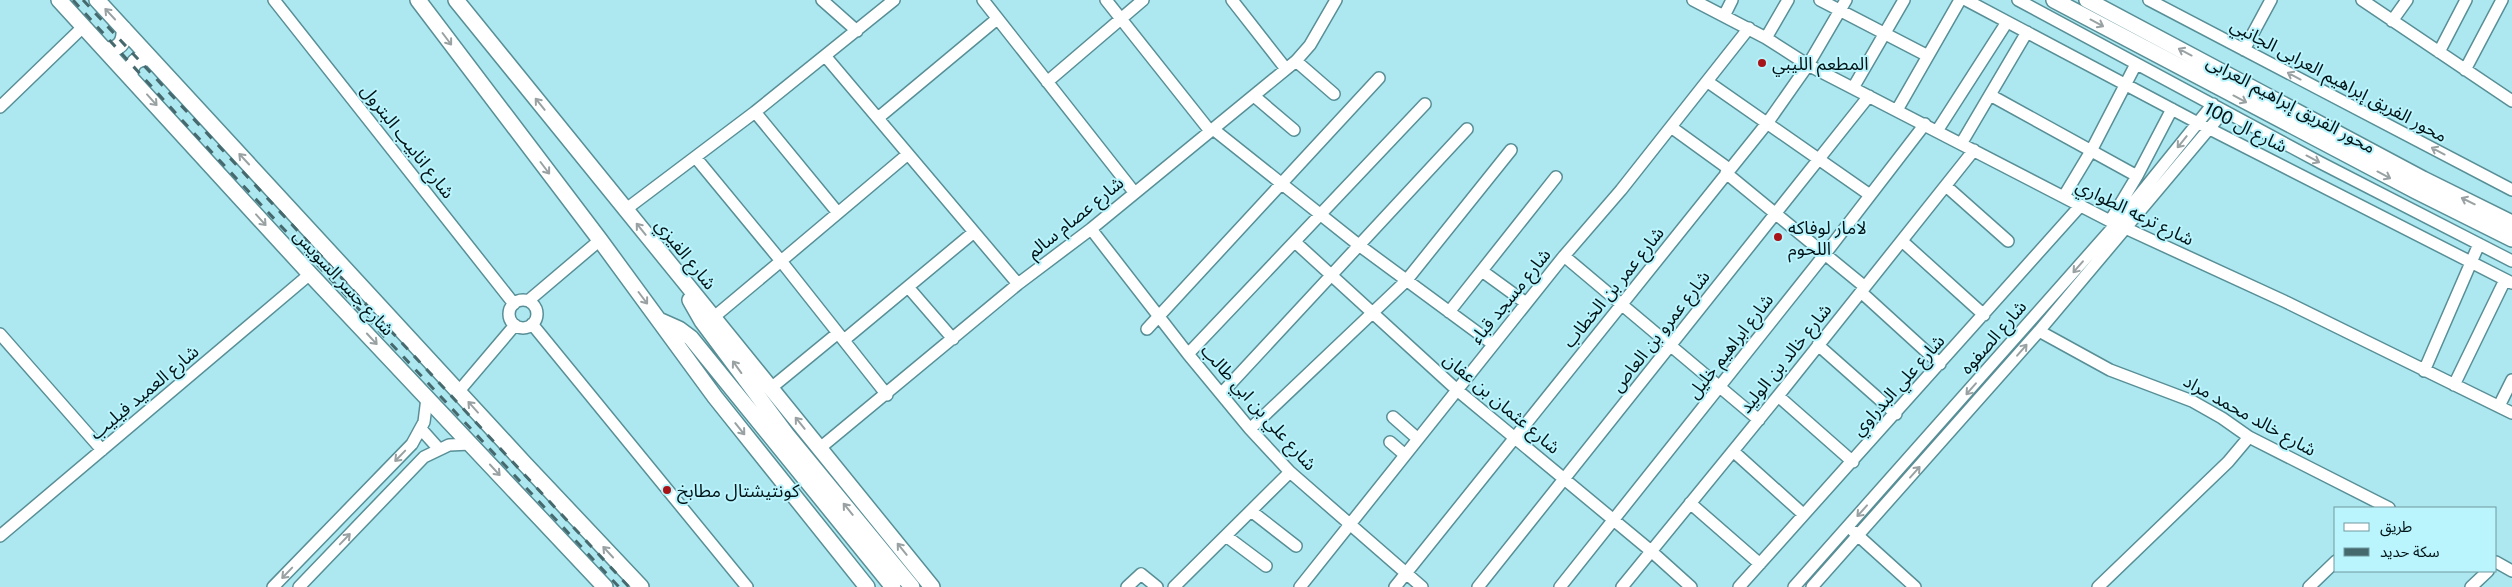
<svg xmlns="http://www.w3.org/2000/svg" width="2512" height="587" viewBox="0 0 2512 587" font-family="'Public Sans','Noto Sans Arabic',sans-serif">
  <rect width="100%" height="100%" fill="#ade7ef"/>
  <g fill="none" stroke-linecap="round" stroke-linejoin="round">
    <defs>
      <path id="minor" d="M274 0 514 304
        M822 0 857 31
        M983 0 1134 192
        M1106 0 1210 131
        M1232 0 1286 69
        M1693 0 1766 38 1808 65 2110 221 2286 302 2512 413
        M1820 0 1928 56
        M1966 0 2198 123 2512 283
        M2018 0 2321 163 2512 261
        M2149 0 2512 190
        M2362 0 2512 101
        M1724 16 1732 0
        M2392 21 2407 0
        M1766 38 1788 0
        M2244 50 2271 0
        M2439 52 2466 0
        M826 57 1018 284
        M1296 61 1334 94
        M2465 70 2502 0
        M1047 82 1143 0
        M1708 82 1870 195
        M1853 88 1904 0
        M1990 95 2137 176
        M1254 96 1294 130
        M0 107 84 26
        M1897 110 1960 0
        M755 112 838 213
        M878 118 997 19
        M1671 127 1729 169
        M1213 129 1360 246 1493 344
        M1937 131 2007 22
        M1961 144 2027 32
        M696 158 781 261 714 317
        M1726 173 1865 287
        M1946 186 2008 241
        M2064 196 2091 151 2136 64
        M625 210 755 112 894 0
        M2110 221 2137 176 2172 109
        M1091 229 1188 354 1250 429 1290 472 1422 587
        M1902 241 1984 315
        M1295 242 1457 390 1651 551 1691 587
        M1564 256 1759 420
        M1482 271 1526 303
        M908 287 953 339
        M1861 292 1940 364
        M509 314a14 14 0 1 1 28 0a14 14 0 1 1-28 0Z
        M528 301 600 240
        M1449 312 1556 177
        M532 324 747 587
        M1147 329 1379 78
        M2039 331 2110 370 2192 401 2222 418 2249 437 2389 508
        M0 334 102 450
        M844 340 974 232
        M1818 345 1896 414
        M1188 354 1425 104
        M2424 371 2479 244
        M2454 385 2505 280
        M771 388 838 333
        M459 391 515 325
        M1221 394 1467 129
        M887 395 781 261 908 154
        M1778 396 1853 462
        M2499 406 2512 380
        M1393 417 1418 439
        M421 429 438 448
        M1250 429 1406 281 1511 150
        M1390 442 1405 455
        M820 448 1018 284 1091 229 1296 61 1310 45 1336 0
        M1733 451 1803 514
        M1690 503 1760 564
        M1251 511 1296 546
        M1853 531 1915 587
        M0 536 310 274
        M1226 536 1266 566
        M2496 562 2512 571
        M273 587 412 444 424 422 427 398
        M299 587 424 457 449 445 471 444
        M1127 587 1141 574 1157 587
        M1174 587 1290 472
        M1300 587 1564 256 1621 190 1749 28
        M1395 587 1768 122 1808 65 1846 0
        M1478 587 1869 96
        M1560 587 1825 254 1925 124
        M1622 587 1778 396 1974 150
        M1739 587 2081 205
        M1794 587 2116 224 2213 104
        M1812 587 2039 331 2224 111
        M2098 587 2228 462 2249 437
        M2309 587 2336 561
        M2471 587 2488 571"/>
      <path id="major" d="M59 0 310 274 605 587
        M97 0 525 464 641 587
        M418 0 600 240 715 397 867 587
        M456 0 932 587
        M2054 0 2416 191 2512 239
        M2087 0 2423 179 2512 223
        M106 50C119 49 125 43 124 29
        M130 77C130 63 137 57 150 58
        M690 300 702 321 787 435 912 587
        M661 321 679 329 691 338 893 587"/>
    </defs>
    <use href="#minor" stroke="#588f97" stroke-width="14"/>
    <use href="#major" stroke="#588f97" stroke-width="18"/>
    <use href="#minor" stroke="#fff" stroke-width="11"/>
    <use href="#major" stroke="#fff" stroke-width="15"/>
    <path stroke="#46696e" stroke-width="3" stroke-dasharray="9 9" stroke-linecap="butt" d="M73 0 192 131 619 587
      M83 0 629 587"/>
  </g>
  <defs><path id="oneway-shaft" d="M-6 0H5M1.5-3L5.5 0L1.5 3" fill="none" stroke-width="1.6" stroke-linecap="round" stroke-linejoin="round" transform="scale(1.25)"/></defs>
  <g stroke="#99a1a2">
    <use href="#oneway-shaft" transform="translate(110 14) rotate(-133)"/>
    <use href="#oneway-shaft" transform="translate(2097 23) rotate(28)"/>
    <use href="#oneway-shaft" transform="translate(447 39) rotate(53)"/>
    <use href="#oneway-shaft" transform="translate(2185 52) rotate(-152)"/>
    <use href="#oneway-shaft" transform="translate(2294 76) rotate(-152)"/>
    <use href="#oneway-shaft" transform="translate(2240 99) rotate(28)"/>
    <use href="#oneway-shaft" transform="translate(152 100) rotate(48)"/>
    <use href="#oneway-shaft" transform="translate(540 104) rotate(-129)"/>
    <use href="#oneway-shaft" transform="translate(2182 142) rotate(129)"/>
    <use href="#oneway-shaft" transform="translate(2438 151) rotate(-152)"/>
    <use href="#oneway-shaft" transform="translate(244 159) rotate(-133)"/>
    <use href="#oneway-shaft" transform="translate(2313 159) rotate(28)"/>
    <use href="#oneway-shaft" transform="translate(545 168) rotate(53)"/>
    <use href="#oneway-shaft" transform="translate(2384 175) rotate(28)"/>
    <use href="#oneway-shaft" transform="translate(2468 201) rotate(-154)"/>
    <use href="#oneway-shaft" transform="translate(261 220) rotate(48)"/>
    <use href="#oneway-shaft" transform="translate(641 229) rotate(-129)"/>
    <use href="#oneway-shaft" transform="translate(2078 267) rotate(131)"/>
    <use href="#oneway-shaft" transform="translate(643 298) rotate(53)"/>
    <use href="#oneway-shaft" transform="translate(372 339) rotate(47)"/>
    <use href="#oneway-shaft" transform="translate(2022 350) rotate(-49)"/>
    <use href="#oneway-shaft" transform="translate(737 367) rotate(-126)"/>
    <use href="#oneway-shaft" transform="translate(1971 389) rotate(131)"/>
    <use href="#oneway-shaft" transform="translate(473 407) rotate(-132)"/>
    <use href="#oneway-shaft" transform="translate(800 423) rotate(-129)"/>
    <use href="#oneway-shaft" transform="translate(740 429) rotate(51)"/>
    <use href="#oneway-shaft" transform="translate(400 456) rotate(134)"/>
    <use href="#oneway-shaft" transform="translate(495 470) rotate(47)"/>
    <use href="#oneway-shaft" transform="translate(1915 472) rotate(-48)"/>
    <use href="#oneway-shaft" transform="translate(848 509) rotate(-129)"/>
    <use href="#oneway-shaft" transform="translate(1862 511) rotate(132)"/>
    <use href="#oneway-shaft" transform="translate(345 539) rotate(-46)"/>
    <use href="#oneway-shaft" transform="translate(902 549) rotate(-129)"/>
    <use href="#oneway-shaft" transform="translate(608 552) rotate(-133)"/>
    <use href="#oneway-shaft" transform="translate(287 573) rotate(134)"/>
  </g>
  <g fill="#a81318" stroke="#baf4fd" stroke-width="2">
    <circle cx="1762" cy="63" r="5"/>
    <circle cx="1778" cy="237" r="5"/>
    <circle cx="667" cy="490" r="5"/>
  </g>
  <g text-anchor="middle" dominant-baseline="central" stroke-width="4" stroke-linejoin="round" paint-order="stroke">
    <g font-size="18" fill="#001316" stroke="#baf4fd" text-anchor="start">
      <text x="1772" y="63">المطعم الليبي</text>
      <text x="1788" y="227">لامار لوفاكه<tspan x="1788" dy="21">اللحوم</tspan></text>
      <text x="677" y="490">كونتيشتال مطابخ</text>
    </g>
    <g font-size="18" fill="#001316" stroke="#baf4fd">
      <text transform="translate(2339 80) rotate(28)">محور الفريق إبراهيم العرابى الجانبي</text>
      <text transform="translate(2291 104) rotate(28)">محور الفريق إبراهيم العرابى</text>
      <text transform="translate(2246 127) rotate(27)">شارع ال 100</text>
      <text transform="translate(408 141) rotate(52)">شارع انابيب البترول</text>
      <text transform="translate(2135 212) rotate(26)">شارع ترعه الطواري</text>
      <text transform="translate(1075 217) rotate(-39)">شارع عصام سالم</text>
      <text transform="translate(686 254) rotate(51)">شارع الفيزي</text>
      <text transform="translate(344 282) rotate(47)">شارع جسر السويس</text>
      <text transform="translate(1613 287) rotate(-51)">شارع عمر بن الخطاب</text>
      <text transform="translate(1510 296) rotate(-51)">شارع مسجد قباء</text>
      <text transform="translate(1660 331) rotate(-52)">شارع عمرو بن العاص</text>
      <text transform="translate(1993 337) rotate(-49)">شارع الصفوه</text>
      <text transform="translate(1730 346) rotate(-52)">شارع ابراهيم خليل</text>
      <text transform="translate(1785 358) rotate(-51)">شارع خالد بن الوليد</text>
      <text transform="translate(1898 385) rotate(-48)">شارع علي البدراوي</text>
      <text transform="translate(144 392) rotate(-40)">شارع العميد فيليب</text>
      <text transform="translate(1502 403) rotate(40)">شارع عثمان بن عفان</text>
      <text transform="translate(1259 407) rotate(48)">شارع علي بن ابي طالب</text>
      <text transform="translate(2250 415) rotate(29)">شارع خالد محمد مراد</text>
    </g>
  </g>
  <rect x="2334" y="507" width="162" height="65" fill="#baf4fd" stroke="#709aa1"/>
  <rect x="2344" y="523" width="25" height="8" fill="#ffffff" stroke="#709aa1"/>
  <text x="2380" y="532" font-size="15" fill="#001316">طريق</text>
  <rect x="2344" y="548" width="25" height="8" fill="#46696e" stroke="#709aa1"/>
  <text x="2380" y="557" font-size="15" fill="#001316">سكة حديد</text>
</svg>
